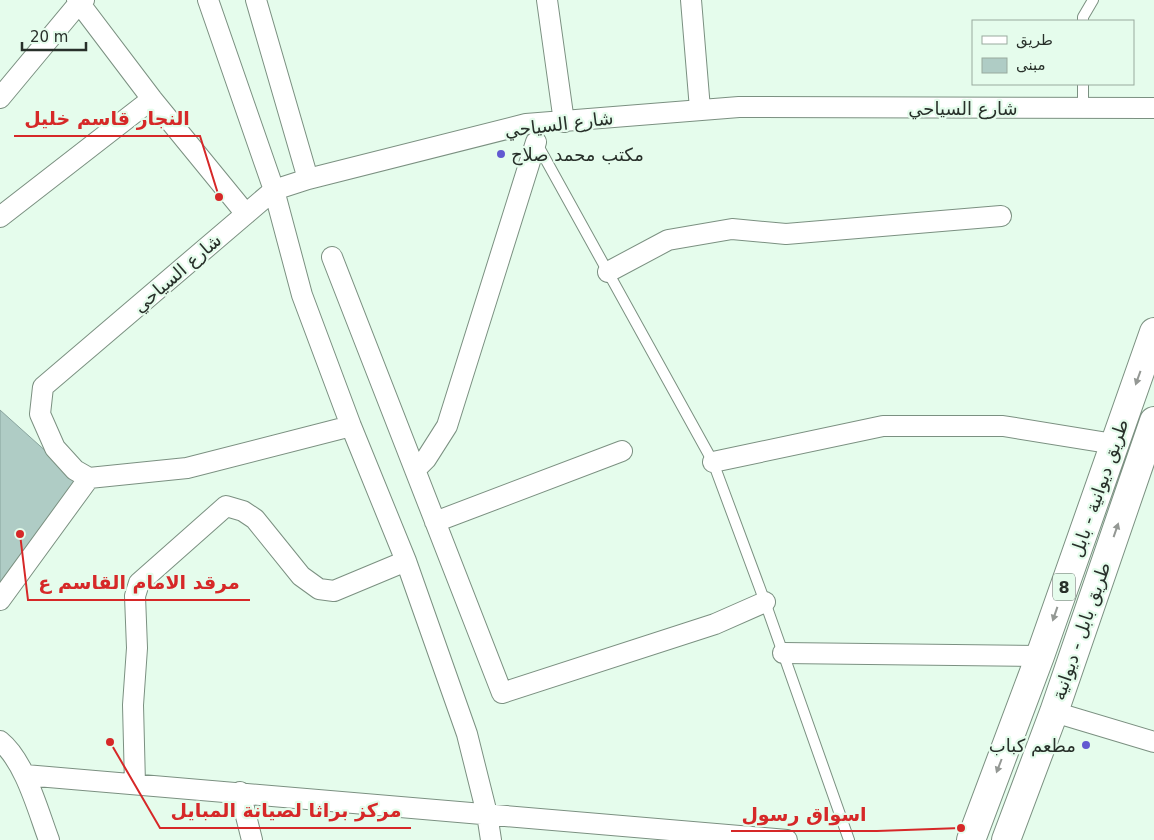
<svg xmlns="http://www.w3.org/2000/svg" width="1154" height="840" viewBox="0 0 1154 840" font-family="'DejaVu Sans',Vazirmatn,sans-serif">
  <rect width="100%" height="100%" fill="#e5fcec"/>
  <path fill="#afccc5" stroke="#88a39d" d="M0 410 79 481 0 586Z"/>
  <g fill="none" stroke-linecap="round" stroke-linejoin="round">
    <defs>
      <path id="service" d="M1083 21V17L1093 0
        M1083 84V108
        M536 142 713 462 765 602 849 840"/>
      <path id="minor" d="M77 0 152 99 246 214
        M208 0 274 190 302 295 351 426 406 561 467 734 487 814 491 840
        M256 0 308 179
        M547 0 564 122
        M691 0 700 109
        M0 98 79 3 84 0
        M0 217 152 99
        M332 257 502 693 715 624 765 602
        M608 272 668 240 732 229 786 234 1001 216
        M351 426 187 468 89 478 75 470 55 448 40 414 43 387 274 190 308 179 526 124 739 107 1154 108
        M713 462 883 426H1003L1114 444
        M415 470 426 459 447 426 536 142
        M435 522 622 451
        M0 600 89 478
        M783 653 1040 656
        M1054 712 1154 742
        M0 741C25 761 38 811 49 840
        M25 775 787 840
        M135 784 133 705 137 648 135 596 139 583 226 506 243 511 255 519 301 576 319 589 334 591 406 561
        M240 792 252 840"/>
      <path id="trunk" d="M971 840 1040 656 1154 332
        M1006 840 1054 712 1154 421"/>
    </defs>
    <use href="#service" stroke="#7b9081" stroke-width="12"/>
    <use href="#minor" stroke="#7b9081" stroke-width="22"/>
    <use href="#trunk" stroke="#7b9081" stroke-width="30"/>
    <use href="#service" stroke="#fff" stroke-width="10"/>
    <use href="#minor" stroke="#fff" stroke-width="20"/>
    <use href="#trunk" stroke="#fff" stroke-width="28"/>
  </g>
  <defs><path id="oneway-solid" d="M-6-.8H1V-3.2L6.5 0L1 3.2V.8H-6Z" transform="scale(1.25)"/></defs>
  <g fill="#949894">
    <use href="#oneway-solid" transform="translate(1138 378) rotate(110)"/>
    <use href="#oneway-solid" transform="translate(1116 530) rotate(-71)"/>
    <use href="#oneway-solid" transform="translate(1055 614) rotate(109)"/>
    <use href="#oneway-solid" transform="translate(999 766) rotate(111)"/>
  </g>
  <g fill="#6259d1" stroke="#e5fcec" stroke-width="2">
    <circle cx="501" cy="154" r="5"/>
    <circle cx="1086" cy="745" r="5"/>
  </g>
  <g text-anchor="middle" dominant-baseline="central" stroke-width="4.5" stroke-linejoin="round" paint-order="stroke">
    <rect fill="#e5fcec" stroke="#616d64" stroke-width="1" x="1053" y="573.5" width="22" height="27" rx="4"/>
    <g font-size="16" font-weight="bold" fill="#28302a">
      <text x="1064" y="587">8</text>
    </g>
    <g font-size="18" fill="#28302a" stroke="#e5fcec">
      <text x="963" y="108">شارع السياحي</text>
      <text transform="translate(559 124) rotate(-7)">شارع السياحي</text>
      <text transform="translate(177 273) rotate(-41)">شارع السياحي</text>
      <text transform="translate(1099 488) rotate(-71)">طريق ديوانية - بابل</text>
      <text transform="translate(1081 631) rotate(-71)">طريق بابل - ديوانية</text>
    </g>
    <g font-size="18" fill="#28302a" stroke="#e5fcec" text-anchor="start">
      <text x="511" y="154">مكتب محمد صلاح</text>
      <text x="1076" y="745" text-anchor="end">مطعم كباب</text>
    </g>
  </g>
  <path fill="none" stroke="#d62828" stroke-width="2" d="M219 197L200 136H14M20 534L28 600H250M110 742L160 828H411M961 828L877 831H731"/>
  <g fill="#d62828" stroke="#e5fcec" stroke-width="2">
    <circle cx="219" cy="197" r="5"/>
    <circle cx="20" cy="534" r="5"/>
    <circle cx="110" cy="742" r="5"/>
    <circle cx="961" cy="828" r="5"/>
  </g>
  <g font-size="19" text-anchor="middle" font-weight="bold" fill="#d62828" stroke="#e5fcec" stroke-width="4.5" stroke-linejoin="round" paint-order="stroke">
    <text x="107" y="125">النجار قاسم خليل</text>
    <text x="139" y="589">مرقد الامام القاسم ع</text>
    <text x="286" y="817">مركز براثا لصيانة المبايل</text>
    <text x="804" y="821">اسواق رسول</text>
  </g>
  <rect x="972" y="20" width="162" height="65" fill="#e5fcec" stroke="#99aa9e"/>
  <rect x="982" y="36" width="25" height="8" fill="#ffffff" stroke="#99aa9e"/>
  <text x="1016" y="45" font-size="15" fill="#28302a">طريق</text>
  <rect x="982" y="58" width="25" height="15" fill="#afccc5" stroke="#99aa9e"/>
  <text x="1016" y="70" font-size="15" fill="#28302a">مبنى</text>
  <path d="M22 42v8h64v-8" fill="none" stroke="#28302a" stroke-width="2.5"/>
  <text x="30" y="42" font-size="15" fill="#28302a" stroke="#e5fcec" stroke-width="4" paint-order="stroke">20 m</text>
</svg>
